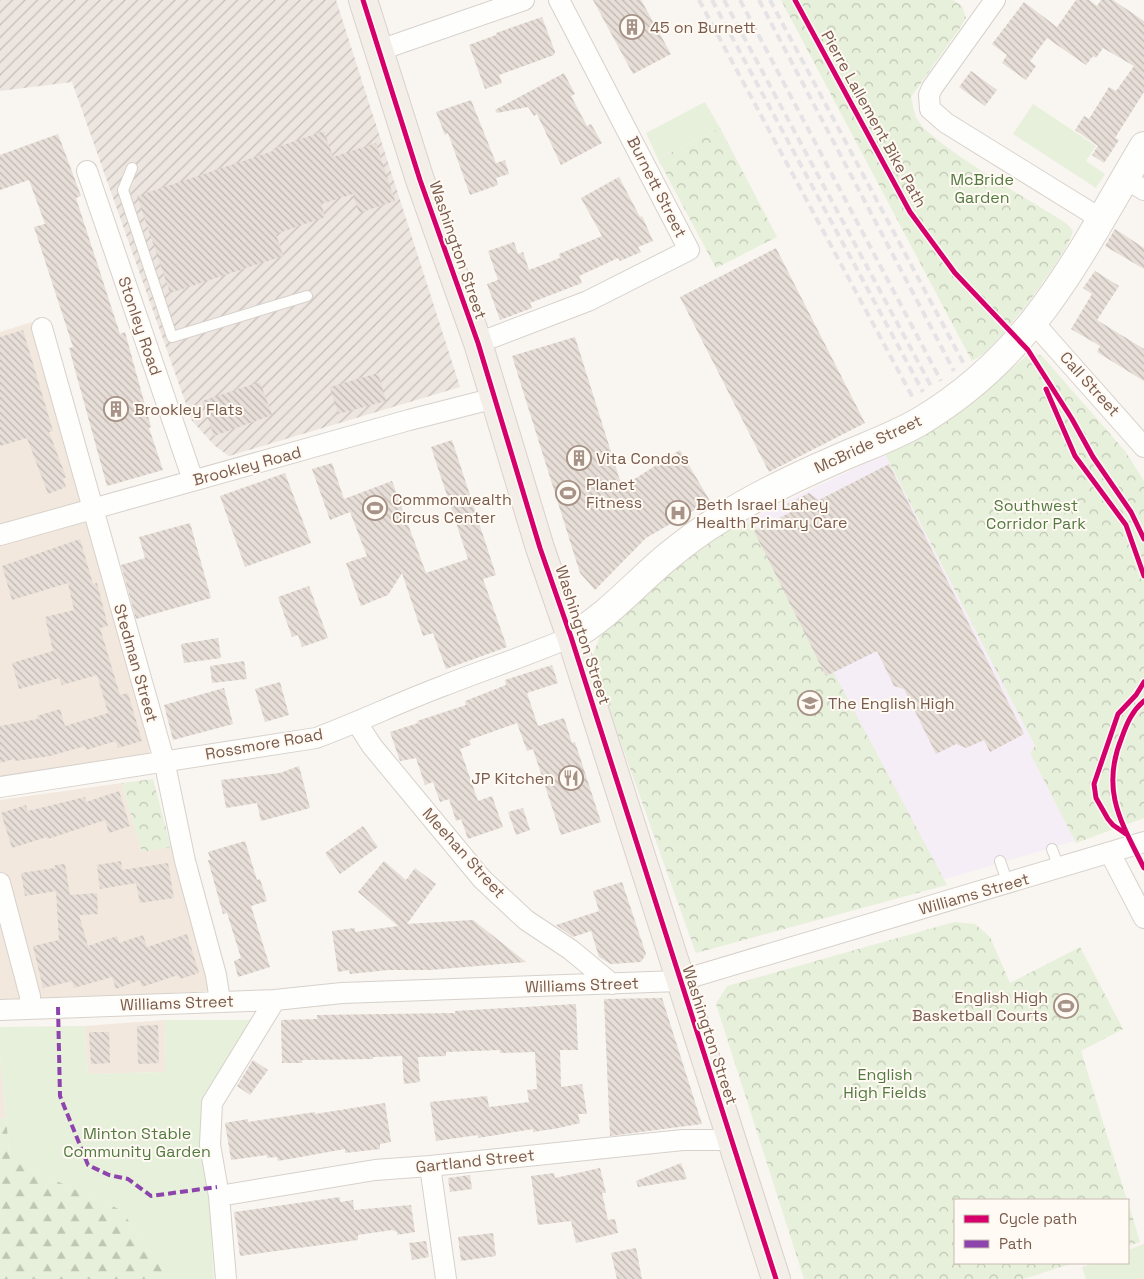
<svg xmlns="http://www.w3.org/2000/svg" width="1144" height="1279" viewBox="0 0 1144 1279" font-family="'Space Grotesk',sans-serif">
  <defs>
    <pattern id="industrial-furrows" width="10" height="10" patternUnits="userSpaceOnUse" patternTransform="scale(1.25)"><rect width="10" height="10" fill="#ede5e0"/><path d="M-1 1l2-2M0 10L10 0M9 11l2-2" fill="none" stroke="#c5bdb8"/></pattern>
    <pattern id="forest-firs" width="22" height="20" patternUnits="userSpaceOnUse" patternTransform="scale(1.25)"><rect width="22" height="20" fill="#e7f0db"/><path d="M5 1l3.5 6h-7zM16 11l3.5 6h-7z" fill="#c0c6b4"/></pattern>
    <pattern id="park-crowns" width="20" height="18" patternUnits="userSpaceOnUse" patternTransform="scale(1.25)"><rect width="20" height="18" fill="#e7f0db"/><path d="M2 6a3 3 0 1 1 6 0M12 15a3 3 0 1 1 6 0" fill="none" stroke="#c0c6b4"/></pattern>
    <pattern id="building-back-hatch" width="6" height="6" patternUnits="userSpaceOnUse" patternTransform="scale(1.25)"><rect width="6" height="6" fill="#e6ded7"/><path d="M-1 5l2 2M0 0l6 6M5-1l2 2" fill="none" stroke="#bfb7b1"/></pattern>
  </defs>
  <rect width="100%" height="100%" fill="#f9f5f0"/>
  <path fill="#f2e8de" d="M32 322 150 747 149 753 139 756 0 778V332Z
    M122 783 142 851 171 847 213 981 207 991 0 1002V800Z
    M165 1020 166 1072 88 1074 84 1026Z
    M0 1054 6 1118 0 1119Z"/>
  <path fill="url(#industrial-furrows)" d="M0 0H336L460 387 229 456 215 446 192 421 72 82 0 91Z"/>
  <path fill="#f6eef6" d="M885 454 1035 746 1030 753 1075 841 695 952 591 659 697 544Z"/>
  <path fill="#e7f0db" d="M705 102 720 128 658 159 646 133Z
    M1033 104 1096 146 1086 161 1105 174 1096 188 1013 134Z
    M165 1020H252L206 1146 214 1279H170L121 1210 10 1160 0 1054V1027L84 1026 88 1074 166 1072Z
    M1144 1244V1279H1086L1082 1267 1094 1263H1128V1250Z"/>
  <path fill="url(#forest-firs)" d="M6 1118 10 1160 121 1210 170 1279H0V1119Z"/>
  <path fill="url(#park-crowns)" d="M781 0H953L962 6 966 18 960 28 911 97C913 104 914 113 917 119 930 144 1038 205 1067 224L1073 231C1069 252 1004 337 985 352 981 356 976 358 972 361Z
    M720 128 777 237 716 268 658 159Z
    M1031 352 1042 356 1125 451 1144 481V818L1076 843 1030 753 1035 746 885 454 947 420 979 397Z
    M753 521 947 885 696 953 591 659 602 632 697 544Z
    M153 779 171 847 142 852 122 783Z
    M954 922 975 924 990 937 1010 983 1080 947 1123 1029 1081 1051 1127 1200H955V1263H1074L1023 1279H804L716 1004 727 986Z
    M1128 1202 1140 1242 1128 1246Z"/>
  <path fill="url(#building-back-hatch)" d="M593 0H641L671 54 633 74Z
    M1076 0H1089L1097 6 1101 0H1113L1144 21V92L1115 138 1119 140 1104 163 1092 155 1098 146 1075 130 1084 116 1089 119 1109 87 1116 91 1134 66 1103 48 1096 58 1093 56 1086 65 1047 38 1030 61 1036 66 1026 80 1002 63 1007 55 992 44 1024 2 1057 27Z
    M542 17 555 52 554 55 499 75 502 83 485 89 469 45 496 35V33Z
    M971 71 997 90 985 106 959 87Z
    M564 73 575 94 571 96 587 126 591 124 602 143 561 165 537 114 534 116 528 107 497 113 495 110Z
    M471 100 496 163 505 160 509 174 496 178 498 185 470 195 448 133 445 135 436 112Z
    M324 131 333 157 376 143 395 201 359 213 353 194 321 204 325 217 276 234 283 256 170 293 137 196 273 151 272 149Z
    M58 134 81 196 76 198 120 334 125 332 151 427 149 428 163 470 107 486 69 348 73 347 34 227 45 224 29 180 0 190V155Z
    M619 177 640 217 642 216 653 241 638 247 641 252 620 261 618 258 579 276 582 283 530 303 532 308 500 320 487 284 498 280 488 251 514 242 518 254 523 252 529 270 560 258 559 254 602 236 581 198Z
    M1115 229 1144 248V269L1105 246Z
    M776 248 865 423 769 472 680 297Z
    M1095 271 1119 286 1097 320 1144 349V381L1097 352 1100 346 1071 329 1092 294 1083 288Z
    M23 330 53 431 49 432 66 477 63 479 66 487 48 494 27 438 0 446V337Z
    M575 337 622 487 680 450 710 501 646 538 595 590 580 573 512 356Z
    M378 373 386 401 338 414 330 387Z
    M260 382 272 415 214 436 202 401Z
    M452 440 496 575 483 579 507 647 446 669 433 633 423 636 402 573 388 595 361 606 346 563 367 556 350 512 330 520 312 469 332 463 344 499 392 481 426 573 468 559 431 447Z
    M889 464 1024 734 990 752 984 740 966 748 956 744 936 754 904 689 894 686 877 651 826 676 754 531 791 512 787 504 809 493 819 500Z
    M285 473 311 543 245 567 220 496Z
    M190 523 211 598 136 619 121 565 145 558 139 537Z
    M80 539 93 584 97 583 108 626 100 628 120 695 128 693 142 741 118 748 116 741 86 750 85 746 50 756 15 761 14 759 0 763V726L38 719 37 716 60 709 65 726 108 713 97 675 62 685 59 678 19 689 12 663 53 651 45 617 74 610 68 583 12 600 2 566Z
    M309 586 328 638 302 647 298 635 292 637 278 597Z
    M218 638 221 658 184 663 181 644Z
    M244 661 247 679 212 683 210 666Z
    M552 665 558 683 527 693 538 726 564 718 572 743 575 742 601 822 561 835 533 749 527 751 517 723 469 740 471 745 460 749 478 801 492 796 503 827 468 839 461 819 456 821 449 799 440 802 433 782 425 785 416 758 400 761 390 732 418 723 417 721 466 705 465 701 506 685 505 680Z
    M280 682 289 715 265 722 255 689Z
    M224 688 233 724 173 740 164 705Z
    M299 766 310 808 261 821 257 803 226 808 221 780 280 773Z
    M119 791 130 826 109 833 105 820 48 839 47 837 12 848 1 813 26 805 28 811 85 797 86 802Z
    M523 808 530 830 516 835 508 812Z
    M363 826 378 847 340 874 325 853Z
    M245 841 257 880 260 879 267 901 251 906 270 967 238 977 234 961 241 958 227 913 223 914 208 860H211L208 852Z
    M121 861 122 870 168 863 174 898 140 903 136 883 100 889 97 865Z
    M384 861 406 880 415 868 436 884 407 924 473 920 526 962 430 970H388L350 974 349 970 338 972 332 931 355 928V932L398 926 358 892Z
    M65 864 70 895 97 893 98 914 79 915 88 946 117 936 119 943 143 935 147 947 187 934 199 973 180 979 178 975 142 987 140 980 116 989 112 977 74 988 72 981 43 988 33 946 59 940 56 891 25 896 21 873 55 868V865Z
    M622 882 646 954 641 962 611 964 599 957 591 931 573 937 556 925 599 911 593 891Z
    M662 998 702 1124 610 1136 604 999Z
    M576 1004 578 1050H560L561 1087 582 1084 587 1114H578L580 1123 559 1128 533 1132V1129L478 1138V1135L436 1141 430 1102 487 1096 489 1107 529 1102 527 1090 537 1089 535 1052 500 1053V1050L446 1052V1056L418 1057 420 1082 404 1084 402 1056 373 1057V1059L302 1060V1063H282L281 1020 317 1019V1015L455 1013V1011Z
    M158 1025 159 1063 138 1064 137 1026Z
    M89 1032H109L110 1063 91 1064Z
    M253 1060 268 1070 250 1095 237 1086Z
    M385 1103 391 1142 380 1144V1149L345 1153V1149L278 1161 277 1157 267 1158V1155L231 1160 225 1123 248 1119V1122L315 1112V1114Z
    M681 1163 687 1179 638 1187 636 1181Z
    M600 1168 606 1193H602L608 1220 615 1219 618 1233 576 1243 571 1221 538 1225 531 1176 554 1173 555 1178Z
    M470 1175 472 1189 450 1192 448 1178Z
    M340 1197V1202L353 1200 354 1210 411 1205 415 1232 397 1235V1232L392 1230 358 1235V1240L240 1256 234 1212Z
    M493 1233 496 1256 461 1261 458 1237Z
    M426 1241 429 1257 412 1260 409 1243Z
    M636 1248 642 1279H617L611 1253Z"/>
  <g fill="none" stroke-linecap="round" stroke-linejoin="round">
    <defs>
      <path id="lane" d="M132 168 123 190 172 337 307 296
        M1052 849 1059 868
        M1000 861 1008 884"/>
      <path id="street" d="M995 0 932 88 929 95 930 109 946 123 1101 219
        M380 50 524 0
        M87 171 193 480
        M1125 178 1144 190
        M1034 323 1144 447
        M42 328 164 760 185 861 216 975 220 1001
        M478 343 588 301 689 250 559 0
        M0 535 409 420 495 398
        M357 723 372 746 482 879 526 920 571 950 612 984
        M0 787 316 738C359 722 400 702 443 686 486 669 529 655 571 637
        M1110 853 1144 918
        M0 883 30 996V1008
        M0 1010 275 1000 342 993 679 981 1144 842
        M430 1166 446 1279
        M219 1196 375 1170 430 1166 683 1140H733
        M226 1279 219 1196 210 1145 212 1103 275 1000"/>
      <path id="secondary" d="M571 637C608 616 634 585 666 558 684 543 703 529 723 517 759 494 798 476 837 459 864 447 893 437 919 422 1034 354 1078 256 1144 146"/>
      <path id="primary" d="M363 0 420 180 478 343 540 548 571 637 776 1279"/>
    </defs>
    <use href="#lane" stroke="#d7d1cb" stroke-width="12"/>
    <use href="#street" stroke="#d7d1cb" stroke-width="22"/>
    <use href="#secondary" stroke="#d9d2cb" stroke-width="30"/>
    <use href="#primary" stroke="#dad1cc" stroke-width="30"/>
    <use href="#lane" stroke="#fefefd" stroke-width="10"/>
    <use href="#street" stroke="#fefefd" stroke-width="20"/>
    <use href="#secondary" stroke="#fefefd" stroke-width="28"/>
    <use href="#primary" stroke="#f3eee8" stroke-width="28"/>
    <path stroke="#e6e3e7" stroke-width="4" stroke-dasharray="8 5" stroke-linecap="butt" d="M699 0 913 398
      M712 0 923 392
      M724 0 931 386
      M740 0 941 381
      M759 0 954 371
      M770 0 964 364"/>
    <path stroke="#8e44ad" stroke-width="4" stroke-dasharray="8 4" stroke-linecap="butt" d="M58 1007 60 1096 88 1165 109 1175 128 1179 151 1196 217 1187"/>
    <defs>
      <path id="cycleway" d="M363 0 420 180 478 343 540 548 571 637 776 1279
        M795 0 910 212 955 273 1028 350 1072 419 1093 457 1131 512 1144 539
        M1046 389 1075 456 1126 525 1144 576
        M1144 701C1132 711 1127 723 1122 737 1100 790 1121 822 1144 868
        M1126 834 1113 825 1108 819 1096 798 1094 784 1118 714 1136 695 1144 682"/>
    </defs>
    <use href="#cycleway" stroke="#fffaf3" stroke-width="8"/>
    <use href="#cycleway" stroke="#d6006c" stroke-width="5"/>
  </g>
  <defs>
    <symbol id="building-ring" viewBox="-11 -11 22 22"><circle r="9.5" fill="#fffaf3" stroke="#a69286" stroke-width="1.5"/><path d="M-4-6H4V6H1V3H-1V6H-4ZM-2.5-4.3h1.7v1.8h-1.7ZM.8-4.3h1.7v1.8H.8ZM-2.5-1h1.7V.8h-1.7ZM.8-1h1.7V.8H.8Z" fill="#a69286"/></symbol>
    <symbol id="stadium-ring" viewBox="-11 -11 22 22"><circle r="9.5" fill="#fffaf3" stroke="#a69286" stroke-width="1.5"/><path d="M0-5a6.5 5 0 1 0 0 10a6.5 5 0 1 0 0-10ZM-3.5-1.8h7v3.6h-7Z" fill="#a69286"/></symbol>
    <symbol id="hospital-ring" viewBox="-11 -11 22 22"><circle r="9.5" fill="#fffaf3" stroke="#a69286" stroke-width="1.5"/><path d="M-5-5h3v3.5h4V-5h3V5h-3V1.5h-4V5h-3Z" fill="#a69286"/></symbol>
    <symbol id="school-ring" viewBox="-11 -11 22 22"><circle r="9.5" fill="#fffaf3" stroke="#a69286" stroke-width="1.5"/><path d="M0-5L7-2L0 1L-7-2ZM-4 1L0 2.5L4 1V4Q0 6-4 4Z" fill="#a69286"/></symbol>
    <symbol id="restaurant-ring" viewBox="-11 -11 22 22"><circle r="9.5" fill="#fffaf3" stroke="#a69286" stroke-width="1.5"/><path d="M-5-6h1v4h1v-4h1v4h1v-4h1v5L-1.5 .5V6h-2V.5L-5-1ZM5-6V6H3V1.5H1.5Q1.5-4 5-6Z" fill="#a69286"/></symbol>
  </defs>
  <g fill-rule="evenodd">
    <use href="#building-ring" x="618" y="13" width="28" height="28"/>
    <use href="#building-ring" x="102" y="395" width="28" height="28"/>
    <use href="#building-ring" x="565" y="444" width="28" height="28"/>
    <use href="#stadium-ring" x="554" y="479" width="28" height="28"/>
    <use href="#stadium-ring" x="361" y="494" width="28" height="28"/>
    <use href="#hospital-ring" x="664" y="499" width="28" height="28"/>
    <use href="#school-ring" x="796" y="689" width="28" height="28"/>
    <use href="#restaurant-ring" x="557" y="764" width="28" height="28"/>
    <use href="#stadium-ring" x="1052" y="992" width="28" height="28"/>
  </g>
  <g text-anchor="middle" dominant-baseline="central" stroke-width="4" stroke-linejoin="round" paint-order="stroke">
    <g font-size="16" fill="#7a5c4d" stroke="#fffaf3" text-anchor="start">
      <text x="650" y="27">45 on Burnett</text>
      <text x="134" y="409">Brookley Flats</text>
      <text x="596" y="458">Vita Condos</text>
      <text x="586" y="484">Planet<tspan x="586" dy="18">Fitness</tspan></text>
      <text x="392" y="499">Commonwealth<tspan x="392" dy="18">Circus Center</tspan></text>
      <text x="696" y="504">Beth Israel Lahey<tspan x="696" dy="18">Health Primary Care</tspan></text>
      <text x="828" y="703">The English High</text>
      <text x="554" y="778" text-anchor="end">JP Kitchen</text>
      <text x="1048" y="997" text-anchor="end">English High<tspan x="1048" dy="18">Basketball Courts</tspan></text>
    </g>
    <g font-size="16" fill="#7a5c4d" stroke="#fffaf3">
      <text transform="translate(874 119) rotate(61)">Pierre Lallement Bike Path</text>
      <text transform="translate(657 187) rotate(63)">Burnett Street</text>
      <text transform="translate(458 250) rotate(71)">Washington Street</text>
      <text transform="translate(140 326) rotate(71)">Stonley Road</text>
      <text transform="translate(1090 384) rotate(48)">Call Street</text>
      <text transform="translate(868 444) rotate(-25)">McBride Street</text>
      <text transform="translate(247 466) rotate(-15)">Brookley Road</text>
      <text transform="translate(583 635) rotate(72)">Washington Street</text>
      <text transform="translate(136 663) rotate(74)">Stedman Street</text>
      <text transform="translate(264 744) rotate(-10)">Rossmore Road</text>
      <text transform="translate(464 853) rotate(48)">Meehan Street</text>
      <text transform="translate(974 894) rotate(-16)">Williams Street</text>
      <text transform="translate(582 985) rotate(-2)">Williams Street</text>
      <text transform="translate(177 1003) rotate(-2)">Williams Street</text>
      <text transform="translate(710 1035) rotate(72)">Washington Street</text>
      <text transform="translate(475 1161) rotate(-6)">Gartland Street</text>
    </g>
    <g font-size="16" fill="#537a41" stroke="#fffaf3">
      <text x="982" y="179">McBride<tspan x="982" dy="18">Garden</tspan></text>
      <text x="1036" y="505">Southwest<tspan x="1036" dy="18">Corridor Park</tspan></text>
      <text x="885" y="1074">English<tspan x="885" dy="18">High Fields</tspan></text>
      <text x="137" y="1133">Minton Stable<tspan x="137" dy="18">Community Garden</tspan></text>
    </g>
  </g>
  <rect x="954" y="1199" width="175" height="65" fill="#fffaf3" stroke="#cabbb1"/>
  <rect x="964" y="1215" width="25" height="8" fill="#d6006c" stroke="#cabbb1"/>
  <text x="999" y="1224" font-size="15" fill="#7a5c4d">Cycle path</text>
  <rect x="964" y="1240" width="25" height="8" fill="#8e44ad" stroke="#cabbb1"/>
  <text x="999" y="1249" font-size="15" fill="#7a5c4d">Path</text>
</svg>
